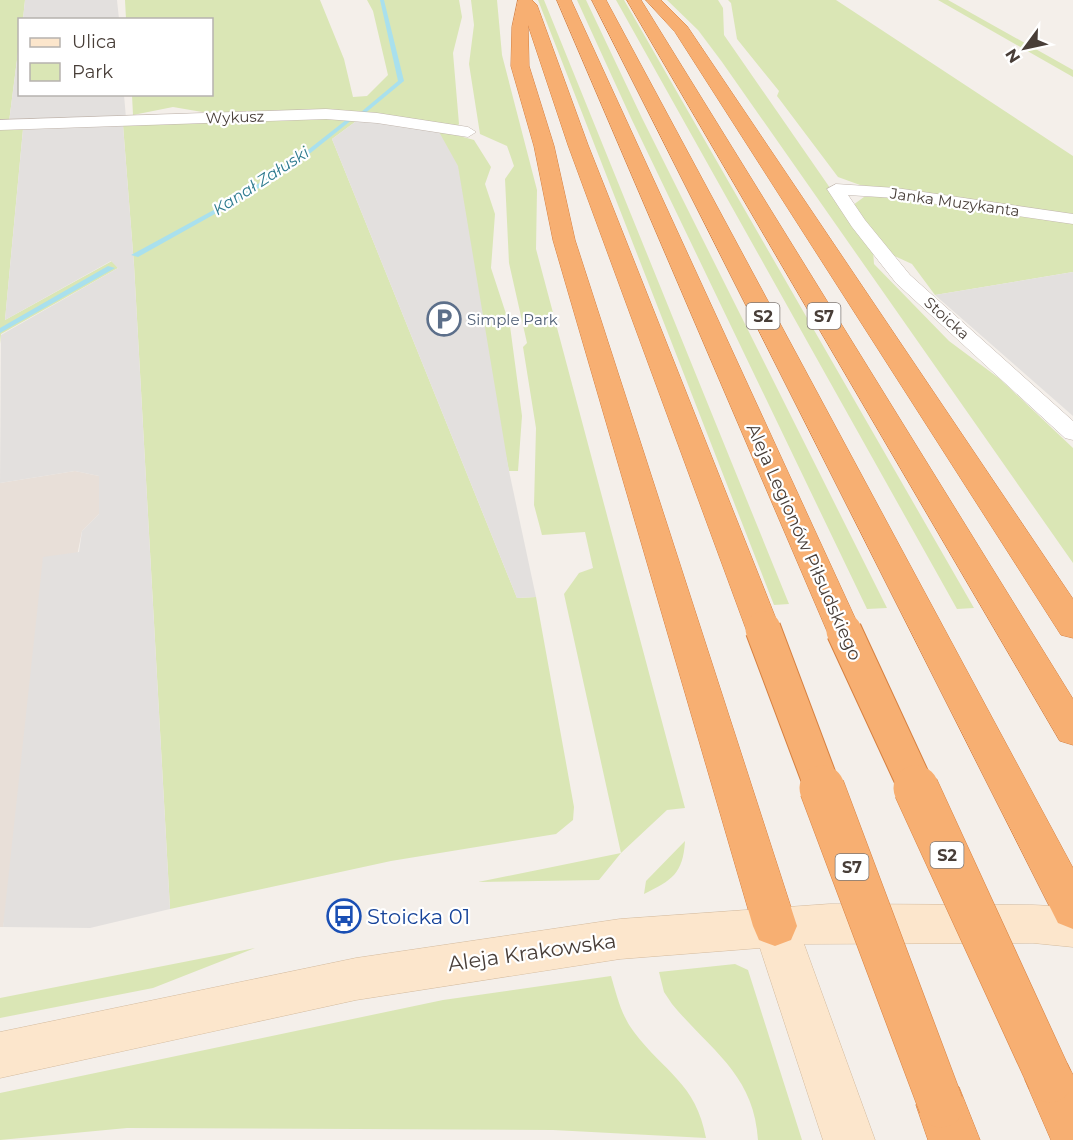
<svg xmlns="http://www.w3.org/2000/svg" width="1073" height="1140" viewBox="0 0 1073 1140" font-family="Montserrat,sans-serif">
  <rect width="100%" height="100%" fill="#f4efea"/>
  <path fill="#e8dfd8" d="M75 471 99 476V514L82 531 3 927H0V483Z"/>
  <path fill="#dae6b5" d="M0 0H25L23 19 20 20 19 44 9 122H0Z
    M125 0H320L344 59 353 97 367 96 388 75 373 11 367 0H459L462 17 453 53 459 124 457 127 403 119 214 114 173 107 133 115 132 95 212 94V20L126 19Z
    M471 0H497L502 55 537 190 536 249 685 808 667 810 621 853 599 880 478 882 621 853 564 594 579 573 593 568 585 532 542 535 534 505 536 428 523 347 527 343 509 263 505 179 514 166 507 146 480 134 469 64 474 25Z
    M538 0H544L789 604 774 605Z
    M577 0H586L642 118 887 608 867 609 631 118Z
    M616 0H624L974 608 957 609Z
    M667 0H718L723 8 724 35 873 250 874 264 949 341 1000 379 1073 448V563L722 62 698 30Z
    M728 0H836L1073 156V217L860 185 838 177 777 96 779 91 737 39 731 3Z
    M938 0H948L1073 70V77Z
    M325 118 359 119 332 139 517 598 536 597 574 807 573 820 556 834 391 861 170 909 134 265 123 125Z
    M0 129H23L5 320 112 261 118 268 1 334 0 344Z
    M438 130 474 140 491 167 485 184 495 214 491 268 510 326 522 416 518 471H509Z
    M874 196 1073 223V272L935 295 912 264 888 253 853 205 864 197Z
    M685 841C683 874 672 880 644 894L646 881Z
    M255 948 153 988 0 1018V998Z
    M735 964 748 970 802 1140H758C754 1074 710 1050 672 1004L664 992 659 972Z
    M611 976C617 996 621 1015 634 1032 664 1072 696 1083 706 1138L553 1130 127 1128 0 1140V1093L443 1000Z"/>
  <path fill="#e3e0de" d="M25 0H117L119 19H23Z
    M19 44 20 94 124 95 126 118 9 122Z
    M359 119 438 130 458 166 509 471 536 597 517 598 332 139Z
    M123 125 134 265 170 909 90 928 3 927 43 557 79 552 82 531 99 514V476L75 471 0 483 1 335 118 268 111 261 5 320 23 129Z
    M1073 272V416L935 295Z"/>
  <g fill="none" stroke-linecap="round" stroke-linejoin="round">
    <path fill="#a9e0ed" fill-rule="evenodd" d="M380 0H384L404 81 363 115 361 114V112L398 81Z
      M351 116 354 118 353 119 308 155 247 196 138 257 131 255 243 194 304 153Z
      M108 266 115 268 0 333V328Z"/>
    <defs>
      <path id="minor" d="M326 109 377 113 468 127 476 132 468 137 377 123 326 119 0 130V120Z
        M836 184 896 188 1073 214V224L896 198 848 195 865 220 910 275 1073 421V440L1065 438 896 283 852 227 827 189Z"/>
      <path id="secondary" d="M830 904 1033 905 1073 907V947L1033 943 804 944 875 1140H823L760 948 620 959 356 1000 0 1078V1032L356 958 620 919Z"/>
      <path id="motorway" d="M518 0H532L537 5 588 145 780 629 775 638 763 641 751 638 746 629 568 145 528 25 529 66 554 146 575 240 797 926 791 940 775 946 759 940 753 926 553 240 534 146 511 66 512 27Z
        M557 0H571L861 631 856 640 844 643 832 640 827 631Z
        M592 0H606L1073 868V929L1058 923Z
        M627 0H641L1073 699V745L1060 741Z
        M646 0H661L687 26 1073 599V638L1061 635 675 32Z
        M1050 1056 1067 1063 1073 1075V1140H1051L1025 1080 1033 1063Z
        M941 1080 959 1087 980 1140H928L916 1105 923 1087Z"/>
    </defs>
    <use href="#minor" stroke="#c2b7af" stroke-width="1"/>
    <use href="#secondary" stroke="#d4bb9e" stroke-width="1"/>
    <use href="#motorway" stroke="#d68041" stroke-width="1"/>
    <use href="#minor" fill="#fff" fill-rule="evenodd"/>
    <use href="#secondary" fill="#fce6cc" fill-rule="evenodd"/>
    <use href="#motorway" fill="#f7af72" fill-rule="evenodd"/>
    <defs>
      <path id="motorway-bridge-far1" d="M763 629 823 789
        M844 631 917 789"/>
      <path id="motorway-bridge" d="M822 788 941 1105
        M916 788 1050 1080"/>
    </defs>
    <use href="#motorway-bridge-far1" stroke="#d68041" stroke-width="37" stroke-linecap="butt"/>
    <use href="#motorway-bridge" stroke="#d68041" stroke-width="46" stroke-linecap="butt"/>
    <use href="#motorway-bridge-far1" stroke="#f7af72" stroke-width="35"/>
    <use href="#motorway-bridge" stroke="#f7af72" stroke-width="45"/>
  </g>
  <defs>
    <symbol id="parking-ring" viewBox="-11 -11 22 22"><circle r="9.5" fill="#fff" stroke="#5c6f8a" stroke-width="1.5"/><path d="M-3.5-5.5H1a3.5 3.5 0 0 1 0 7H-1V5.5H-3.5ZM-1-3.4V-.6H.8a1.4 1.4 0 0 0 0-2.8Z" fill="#5c6f8a"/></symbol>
    <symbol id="bus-ring" viewBox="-11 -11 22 22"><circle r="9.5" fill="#fff" stroke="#1a4fb4" stroke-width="1.5"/><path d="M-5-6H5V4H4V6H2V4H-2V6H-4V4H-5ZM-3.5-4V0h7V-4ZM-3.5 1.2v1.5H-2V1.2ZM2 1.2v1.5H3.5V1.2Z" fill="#1a4fb4"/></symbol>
  </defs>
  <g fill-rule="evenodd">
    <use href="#parking-ring" x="425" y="300" width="38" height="38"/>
    <use href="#bus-ring" x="325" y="897" width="38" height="38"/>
  </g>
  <g text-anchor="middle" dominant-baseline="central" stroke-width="4.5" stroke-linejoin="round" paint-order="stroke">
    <g font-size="15" fill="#483e38" stroke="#fff">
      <text transform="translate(235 117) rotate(-2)">Wykusz</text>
      <text transform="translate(955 202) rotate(8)">Janka Muzykanta</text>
      <text transform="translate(947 318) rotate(42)">Stoicka</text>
    </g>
    <g font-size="15" fill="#4e5e75" stroke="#fff" text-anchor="start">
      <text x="467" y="319">Simple Park</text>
    </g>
    <g font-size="16" font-style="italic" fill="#2e7b8f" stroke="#fff">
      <text transform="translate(261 181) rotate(-33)">Kanał Załuski</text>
    </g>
    <g fill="#fff" stroke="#7f7874" stroke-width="1.5">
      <rect x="746.5" y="303" width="33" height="26" rx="4.5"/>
      <rect x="807.5" y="303" width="33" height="26" rx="4.5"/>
      <rect x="930.5" y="842" width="33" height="26" rx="4.5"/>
      <rect x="835.5" y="854" width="33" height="26" rx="4.5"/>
    </g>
    <g font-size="16" font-weight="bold" fill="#483e38">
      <text x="763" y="316">S2</text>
      <text x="824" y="316">S7</text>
      <text x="947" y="855">S2</text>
      <text x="852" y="867">S7</text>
    </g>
    <g font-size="18" fill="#483e38" stroke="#fff">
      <text transform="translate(804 542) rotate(66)">Aleja Legionów Piłsudskiego</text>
    </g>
    <g font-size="21" fill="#164399" stroke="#fff" text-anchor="start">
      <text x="367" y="916">Stoicka 01</text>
    </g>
    <g font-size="21" fill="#483e38" stroke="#fff">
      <text transform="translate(532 952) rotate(-8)">Aleja Krakowska</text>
    </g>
  </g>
  <rect x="18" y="18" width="195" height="78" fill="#ffffff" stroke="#b6b2af" stroke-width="1.5"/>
  <rect x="30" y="38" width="30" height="9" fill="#fce6cc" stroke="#b6b2af" stroke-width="1.5"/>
  <text x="72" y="48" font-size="18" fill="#483e38">Ulica</text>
  <rect x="30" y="63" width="30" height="18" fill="#dae6b5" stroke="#b6b2af" stroke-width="1.5"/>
  <text x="72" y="78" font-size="18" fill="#483e38">Park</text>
  <g transform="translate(1025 48) rotate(237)" stroke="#ffffff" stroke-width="4.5" paint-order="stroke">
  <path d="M0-4.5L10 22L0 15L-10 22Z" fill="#483e38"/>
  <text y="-9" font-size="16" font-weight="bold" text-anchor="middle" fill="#483e38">N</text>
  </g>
</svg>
